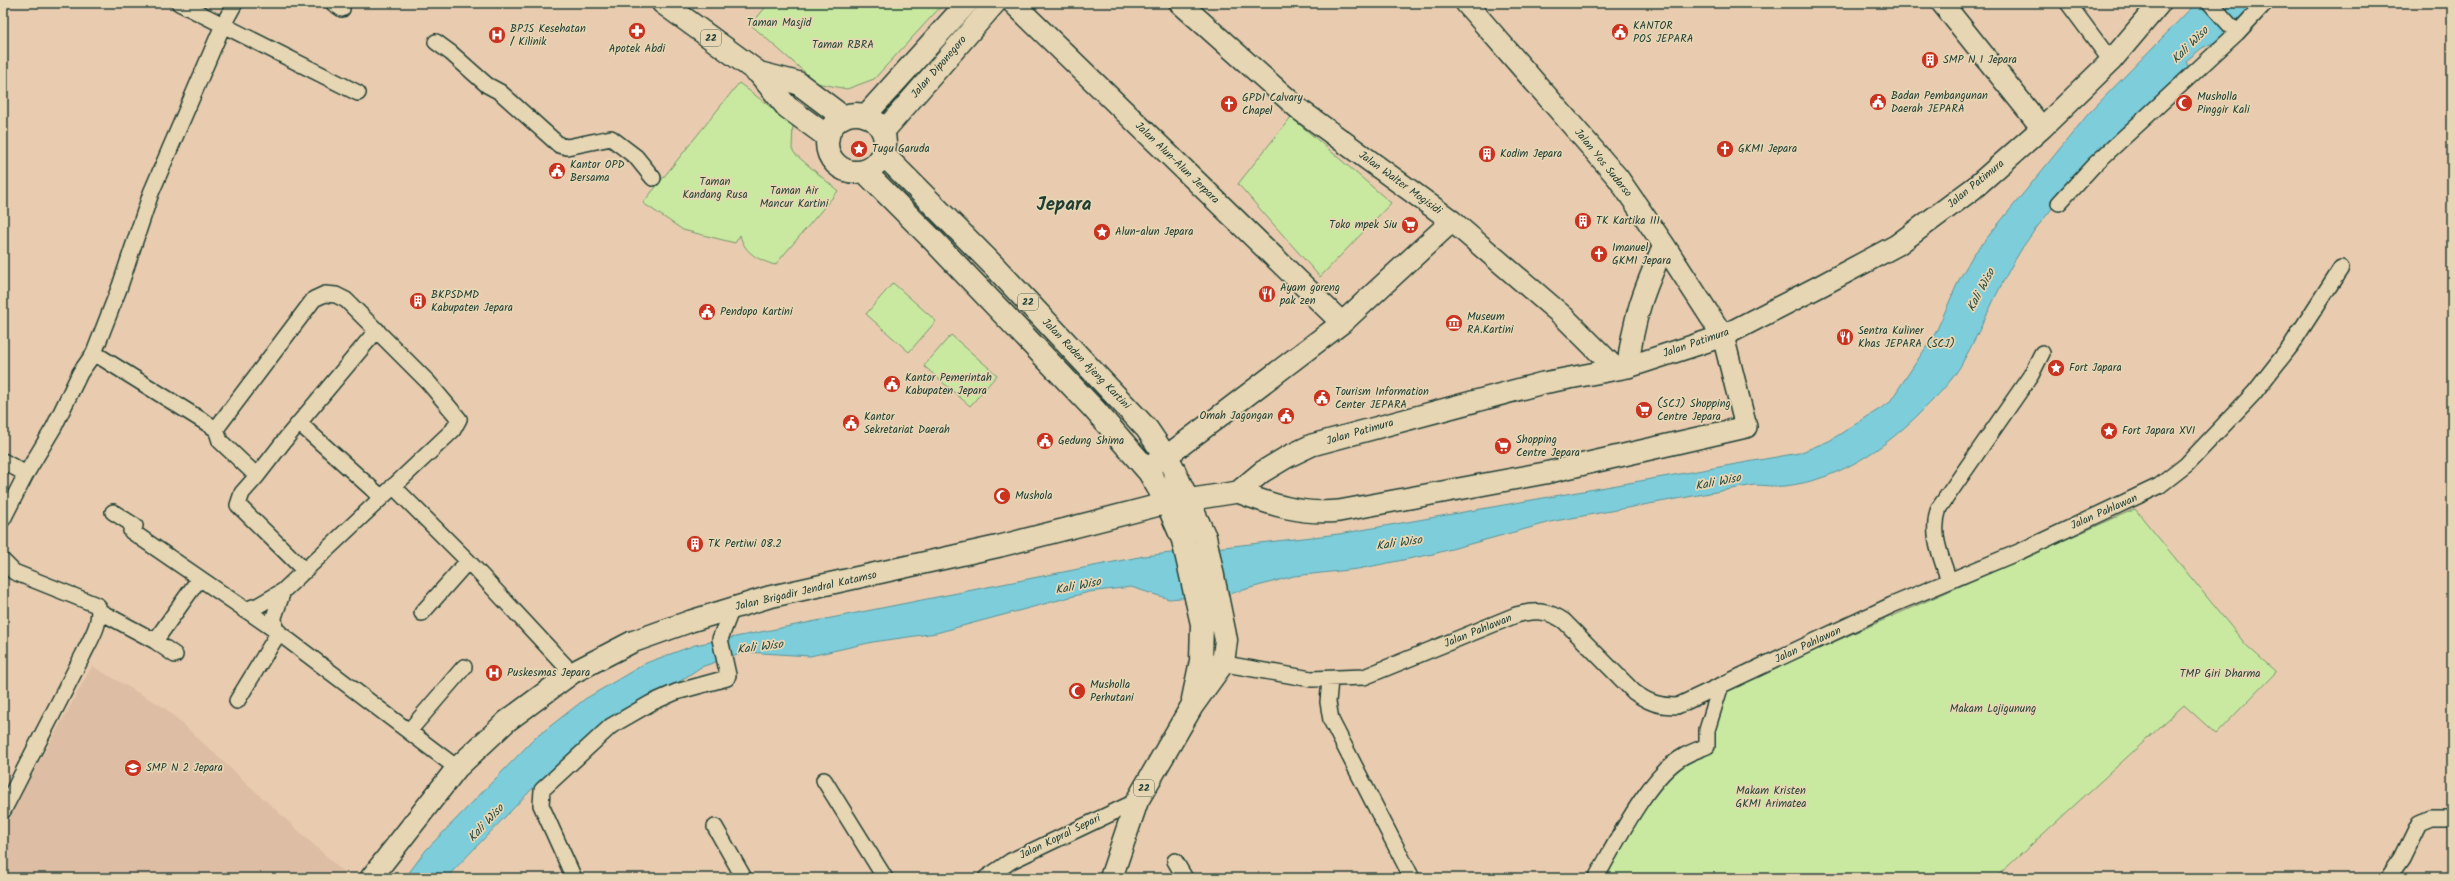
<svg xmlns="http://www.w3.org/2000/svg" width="2455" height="881" viewBox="0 0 2455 881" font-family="Kalam,sans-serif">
  <rect width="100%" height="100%" fill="#e9ccaf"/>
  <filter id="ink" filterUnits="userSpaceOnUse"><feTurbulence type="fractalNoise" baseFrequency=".025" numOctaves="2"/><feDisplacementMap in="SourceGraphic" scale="8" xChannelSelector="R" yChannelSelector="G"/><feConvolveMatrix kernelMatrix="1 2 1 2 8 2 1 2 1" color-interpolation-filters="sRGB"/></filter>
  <g filter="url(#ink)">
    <path fill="#debda5" d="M92 666 165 708 350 878H3V828Z"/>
    <path fill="#c9e9a1" stroke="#74936a" d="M769 3H944L874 79 847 89 817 83 751 25Z
      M739 83 793 124 792 149 795 154 838 191 775 265C759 260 745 254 740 235L735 243 683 230 643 203Z
      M1291 117 1391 203 1320 277 1238 184Z
      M893 283 936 321 909 352 866 314Z
      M951 335 997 375 970 406 924 366Z
      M2135 509 2246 645 2276 672 2216 734 2184 705 1995 878H1598L1666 774 1710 745 1723 691Z"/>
    <path fill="#7ecddb" stroke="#589398" d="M2196 3H2255L2217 41 2202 48 2186 61 2189 70C2136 121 2079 172 2034 231 2003 272 1986 322 1960 367 1949 385 1933 400 1919 414 1882 450 1838 480 1785 486 1775 487 1764 485 1754 485L1555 521 1433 554 1358 569 1294 576 1229 594 1169 599 1131 587 1089 592 936 633 873 642 810 656 746 652 701 667 579 749 533 788 446 878H405L426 850 535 738 585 699 646 663 695 645 1144 556 1339 534 1799 453 1829 441 1889 403 1935 334 1959 280 1973 255 2089 113Z"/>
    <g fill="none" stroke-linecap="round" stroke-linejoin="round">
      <defs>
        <path id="street" d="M179 3 358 93
          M333 3 342 9
          M2068 3 2111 61
          M2210 3 2237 33 2265 3
          M436 42 451 53 487 85 500 92 559 145 567 147 611 138 636 157 653 178
          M2059 203 2094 165 2237 33
          M94 353 216 429 220 441 257 476 288 436 377 330
          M299 423 381 497
          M216 429 314 299 325 294 336 295 346 300 428 382 459 419 453 430 283 591 274 617 275 630 457 768
          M3 461 26 474
          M257 476 242 493 238 505 305 571
          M393 486 468 561 572 673
          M113 512 135 526 131 531 275 630
          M3 519 26 474 54 427 80 373 94 353 120 286 151 193 223 25 235 3
          M3 561 14 572 94 604 98 606C102 623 90 640 83 655L3 811
          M1949 581C1941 556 1930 534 1939 508L2031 375 2042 353
          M244 610 259 605 283 591
          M99 611 155 641 175 655
          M422 613 468 561
          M155 641 199 579
          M1214 662 1311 679 1364 677 1516 615C1534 610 1548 610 1564 621L1634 692C1649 703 1659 706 1677 706L1892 605 2021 551 2159 486 2186 465 2254 393 2290 347 2341 268
          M1330 680 1328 702 1331 720 1412 878
          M237 701 279 632
          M409 731 464 667
          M824 780 885 878
          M715 827 744 878
          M1175 861 1185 878
          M574 878 541 805 542 790 611 726 651 703 676 692 727 678 728 675 720 639 732 608
          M986 878 1011 861 1137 801
          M1596 878C1616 843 1649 775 1684 756 1691 752 1700 749 1707 746V730L1720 688
          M2388 878 2402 858 2419 823 2431 818H2452"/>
        <path id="secondary" d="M1013 3 1342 323
          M1180 3 1300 110 1452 221 1564 317 1616 369
          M1942 3 2042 128
          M865 116 967 3
          M883 132 995 3
          M1628 367C1633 318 1644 290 1664 245
          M1151 465 1167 456 1342 323 1452 221
          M1238 492C1272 505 1302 515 1339 511L1545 473 1746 427 1723 336 1664 245 1618 178 1466 3
          M371 878 457 768 507 721 572 673 632 642 691 621 769 597 1000 546 1167 503 1238 492 1262 472 1287 457 1312 445 1543 383 1628 367 1723 336 1822 285 1897 245 1974 188 2042 128 2111 61 2160 3"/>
        <path id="highway" d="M663 3 759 73 787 107 828 137
          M759 73 798 83 843 117
          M827 143a29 29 0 1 1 58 0a29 29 0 1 1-58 0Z
          M883 154 994 266 1147 429 1172 466 1205 537 1226 640 1223 663 1192 706 1137 801 1111 878
          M864 171 932 239 1094 409 1149 472 1167 503 1183 540 1202 624 1201 661 1193 699"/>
      </defs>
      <use href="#street" stroke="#1f3d34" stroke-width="18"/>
      <use href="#secondary" stroke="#1f3d34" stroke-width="24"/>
      <use href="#highway" stroke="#1f3d34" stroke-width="25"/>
      <use href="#street" stroke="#e7d6b3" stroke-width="15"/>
      <use href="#secondary" stroke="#e7d6b3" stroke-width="21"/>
      <use href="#highway" stroke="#e7d6b3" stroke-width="22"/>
    </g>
  </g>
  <defs>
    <symbol id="pharmacy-disc" viewBox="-11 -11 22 22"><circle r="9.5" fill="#c8321e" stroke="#e7d6b3"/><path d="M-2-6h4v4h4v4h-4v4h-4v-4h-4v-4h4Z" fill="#fff"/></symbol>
    <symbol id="civic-disc" viewBox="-11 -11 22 22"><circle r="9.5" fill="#c8321e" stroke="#e7d6b3"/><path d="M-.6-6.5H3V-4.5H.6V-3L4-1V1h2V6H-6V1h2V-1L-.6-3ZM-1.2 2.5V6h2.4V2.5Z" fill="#fff"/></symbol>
    <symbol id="hospital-disc" viewBox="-11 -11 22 22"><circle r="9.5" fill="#c8321e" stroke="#e7d6b3"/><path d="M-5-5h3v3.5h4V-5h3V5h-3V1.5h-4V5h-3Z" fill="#fff"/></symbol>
    <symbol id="building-disc" viewBox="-11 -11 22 22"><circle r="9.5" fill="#c8321e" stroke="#e7d6b3"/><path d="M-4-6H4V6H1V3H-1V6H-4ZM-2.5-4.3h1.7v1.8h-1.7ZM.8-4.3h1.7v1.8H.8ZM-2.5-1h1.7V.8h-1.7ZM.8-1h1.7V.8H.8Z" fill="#fff"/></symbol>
    <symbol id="mosque-disc" viewBox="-11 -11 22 22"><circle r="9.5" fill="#c8321e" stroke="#e7d6b3"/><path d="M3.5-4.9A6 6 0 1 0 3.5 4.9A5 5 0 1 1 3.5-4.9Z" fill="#fff"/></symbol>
    <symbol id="church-disc" viewBox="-11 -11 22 22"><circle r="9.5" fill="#c8321e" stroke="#e7d6b3"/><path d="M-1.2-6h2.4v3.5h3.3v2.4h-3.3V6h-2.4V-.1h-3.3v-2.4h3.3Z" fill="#fff"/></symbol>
    <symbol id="sight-disc" viewBox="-11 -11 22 22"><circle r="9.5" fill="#c8321e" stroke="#e7d6b3"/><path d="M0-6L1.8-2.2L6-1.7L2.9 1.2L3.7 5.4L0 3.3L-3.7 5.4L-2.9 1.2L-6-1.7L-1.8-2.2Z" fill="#fff"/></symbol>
    <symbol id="supermarket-disc" viewBox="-11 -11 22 22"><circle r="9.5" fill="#c8321e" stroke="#e7d6b3"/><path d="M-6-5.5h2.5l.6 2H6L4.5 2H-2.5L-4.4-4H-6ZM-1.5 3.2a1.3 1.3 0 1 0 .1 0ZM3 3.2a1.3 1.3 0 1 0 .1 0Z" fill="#fff"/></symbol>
    <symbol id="restaurant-disc" viewBox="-11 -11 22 22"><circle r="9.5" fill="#c8321e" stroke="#e7d6b3"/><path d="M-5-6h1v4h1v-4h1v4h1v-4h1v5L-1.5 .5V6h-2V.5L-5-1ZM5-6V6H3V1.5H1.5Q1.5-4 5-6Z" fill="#fff"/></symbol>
    <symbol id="museum-disc" viewBox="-11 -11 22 22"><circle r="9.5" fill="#c8321e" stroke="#e7d6b3"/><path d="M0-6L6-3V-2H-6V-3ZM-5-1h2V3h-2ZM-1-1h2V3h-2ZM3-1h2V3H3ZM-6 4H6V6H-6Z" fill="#fff"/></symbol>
    <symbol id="school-disc" viewBox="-11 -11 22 22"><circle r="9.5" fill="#c8321e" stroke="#e7d6b3"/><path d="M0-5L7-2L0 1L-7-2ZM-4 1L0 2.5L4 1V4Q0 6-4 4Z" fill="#fff"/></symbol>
  </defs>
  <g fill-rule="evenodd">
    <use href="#pharmacy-disc" x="627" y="21" width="20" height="20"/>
    <use href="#civic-disc" x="1610" y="22" width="20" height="20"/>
    <use href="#hospital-disc" x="487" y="25" width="20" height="20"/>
    <use href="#building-disc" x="1920" y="50" width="20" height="20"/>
    <use href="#civic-disc" x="1868" y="92" width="20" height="20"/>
    <use href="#mosque-disc" x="2174" y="93" width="20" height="20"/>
    <use href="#church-disc" x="1219" y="94" width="20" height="20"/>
    <use href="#sight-disc" x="849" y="139" width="20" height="20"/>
    <use href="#church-disc" x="1715" y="139" width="20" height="20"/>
    <use href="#building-disc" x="1477" y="144" width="20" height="20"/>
    <use href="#civic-disc" x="547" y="161" width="20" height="20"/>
    <use href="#building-disc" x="1573" y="211" width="20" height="20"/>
    <use href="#supermarket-disc" x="1400" y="215" width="20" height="20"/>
    <use href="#sight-disc" x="1092" y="222" width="20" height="20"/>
    <use href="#church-disc" x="1589" y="244" width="20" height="20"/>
    <use href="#restaurant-disc" x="1257" y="284" width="20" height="20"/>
    <use href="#building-disc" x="408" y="291" width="20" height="20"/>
    <use href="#civic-disc" x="697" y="302" width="20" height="20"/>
    <use href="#museum-disc" x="1444" y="313" width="20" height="20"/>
    <use href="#restaurant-disc" x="1835" y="327" width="20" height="20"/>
    <use href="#sight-disc" x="2046" y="358" width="20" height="20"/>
    <use href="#civic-disc" x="882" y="374" width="20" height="20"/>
    <use href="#civic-disc" x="1312" y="388" width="20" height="20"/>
    <use href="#supermarket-disc" x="1634" y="400" width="20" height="20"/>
    <use href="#civic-disc" x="1276" y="406" width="20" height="20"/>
    <use href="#civic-disc" x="841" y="413" width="20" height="20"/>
    <use href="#sight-disc" x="2099" y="421" width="20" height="20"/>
    <use href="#civic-disc" x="1035" y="431" width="20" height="20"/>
    <use href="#supermarket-disc" x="1493" y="436" width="20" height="20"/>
    <use href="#mosque-disc" x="992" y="486" width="20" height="20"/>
    <use href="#building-disc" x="685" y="534" width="20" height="20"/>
    <use href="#hospital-disc" x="484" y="663" width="20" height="20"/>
    <use href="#mosque-disc" x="1067" y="681" width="20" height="20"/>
    <use href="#school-disc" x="123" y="758" width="20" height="20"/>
  </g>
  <g text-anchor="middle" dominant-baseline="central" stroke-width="3.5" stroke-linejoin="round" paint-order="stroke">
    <g fill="#e7d6b3" stroke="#5b6b5a" stroke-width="1">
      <rect x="701" y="30" width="20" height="16" rx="3"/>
      <rect x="1018" y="294" width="20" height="16" rx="3"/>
      <rect x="1134" y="780" width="20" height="16" rx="3"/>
    </g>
    <g font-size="10" font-weight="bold" fill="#1f3d34">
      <text x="711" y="38">22</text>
      <text x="1028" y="302">22</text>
      <text x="1144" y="788">22</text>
    </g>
    <g font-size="11" fill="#284639" stroke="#e7d6b3">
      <text x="779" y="23">Taman Masjid</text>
      <text x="843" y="45">Taman RBRA</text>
      <text x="715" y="182">Taman<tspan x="715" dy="13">Kandang Rusa</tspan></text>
      <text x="794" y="191">Taman Air<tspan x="794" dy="13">Mancur Kartini</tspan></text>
      <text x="2220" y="674">TMP Giri Dharma</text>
      <text x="1993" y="709">Makam Lojigunung</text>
      <text x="1771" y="791">Makam Kristen<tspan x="1771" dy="13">GKMI Arimatea</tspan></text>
    </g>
    <g font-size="11" fill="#1f3d34" stroke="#e7d6b3" text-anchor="start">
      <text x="1633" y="26">KANTOR<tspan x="1633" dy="13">POS JEPARA</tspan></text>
      <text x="510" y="29">BPJS Kesehatan<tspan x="510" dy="13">/ Kilinik</tspan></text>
      <text x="637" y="49" text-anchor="middle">Apotek Abdi</text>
      <text x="1943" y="60">SMP N 1 Jepara</text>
      <text x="1891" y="96">Badan Pembangunan<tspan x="1891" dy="13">Daerah JEPARA</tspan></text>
      <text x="2197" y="97">Musholla<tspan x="2197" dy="13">Pinggir Kali</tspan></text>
      <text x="1242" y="98">GPDI Calvary<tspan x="1242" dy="13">Chapel</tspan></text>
      <text x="872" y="149">Tugu Garuda</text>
      <text x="1738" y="149">GKMI Jepara</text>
      <text x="1500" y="154">Kodim Jepara</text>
      <text x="570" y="165">Kantor OPD<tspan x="570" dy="13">Bersama</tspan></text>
      <text x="1596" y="221">TK Kartika III</text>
      <text x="1397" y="225" text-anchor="end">Toko mpek Siu</text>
      <text x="1115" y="232">Alun-alun Jepara</text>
      <text x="1612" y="248">Imanuel<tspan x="1612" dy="13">GKMI Jepara</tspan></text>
      <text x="1280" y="288">Ayam goreng<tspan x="1280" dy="13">pak zen</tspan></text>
      <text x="431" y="295">BKPSDMD<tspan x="431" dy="13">Kabupaten Jepara</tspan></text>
      <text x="720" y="312">Pendopo Kartini</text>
      <text x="1467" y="317">Museum<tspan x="1467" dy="13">RA.Kartini</tspan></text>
      <text x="1858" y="331">Sentra Kuliner<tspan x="1858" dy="13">Khas JEPARA (SCJ)</tspan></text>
      <text x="2069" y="368">Fort Japara</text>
      <text x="905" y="378">Kantor Pemerintah<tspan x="905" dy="13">Kabupaten Jepara</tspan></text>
      <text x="1335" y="392">Tourism Information<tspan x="1335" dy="13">Center JEPARA</tspan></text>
      <text x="1657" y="404">(SCJ) Shopping<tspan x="1657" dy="13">Centre Jepara</tspan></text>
      <text x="1273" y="416" text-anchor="end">Omah Jagongan</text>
      <text x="864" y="417">Kantor<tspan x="864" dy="13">Sekretariat Daerah</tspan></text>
      <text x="2122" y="431">Fort Japara XVI</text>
      <text x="1516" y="440">Shopping<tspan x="1516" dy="13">Centre Jepara</tspan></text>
      <text x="1058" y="441">Gedung Shima</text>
      <text x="1015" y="496">Mushola</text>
      <text x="708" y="544">TK Pertiwi 08.2</text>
      <text x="507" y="673">Puskesmas Jepara</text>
      <text x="1090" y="685">Musholla<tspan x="1090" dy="13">Perhutani</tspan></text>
      <text x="146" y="768">SMP N 2 Jepara</text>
    </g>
    <g font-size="11" fill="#1f3d34" stroke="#e7d6b3">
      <text transform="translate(939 67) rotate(-49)">Jalan Diponegoro</text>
      <text transform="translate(1177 163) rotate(44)">Jalan Alun-Alun Jerpara</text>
      <text transform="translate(1603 163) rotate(51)">Jalan Yos Sudarso</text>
      <text transform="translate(1400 183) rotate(36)">Jalan Walter Mogisidi</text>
      <text transform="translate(1976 184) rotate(-39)">Jalan Patimura</text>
      <text transform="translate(1696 343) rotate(-19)">Jalan Patimura</text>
      <text transform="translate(1086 364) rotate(46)">Jalan Raden Ajeng Kartini</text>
      <text transform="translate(1360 432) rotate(-16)">Jalan Patimura</text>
      <text transform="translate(2104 512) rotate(-24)">Jalan Pahlawan</text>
      <text transform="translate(806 591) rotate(-13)">Jalan Brigadir Jendral Katamso</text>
      <text transform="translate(1478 631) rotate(-22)">Jalan Pahlawan</text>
      <text transform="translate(1808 645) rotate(-25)">Jalan Pahlawan</text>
      <text transform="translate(1060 837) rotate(-26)">Jalan Kopral Separi</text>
    </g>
    <g font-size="12" font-style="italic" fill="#284b45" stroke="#e7d6b3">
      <text transform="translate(2190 45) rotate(-45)">Kali Wiso</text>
      <text transform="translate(1981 290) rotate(-62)">Kali Wiso</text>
      <text transform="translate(1718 482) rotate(-11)">Kali Wiso</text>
      <text transform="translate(1399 543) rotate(-8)">Kali Wiso</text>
      <text transform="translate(1078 586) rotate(-11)">Kali Wiso</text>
      <text transform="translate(760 647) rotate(-7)">Kali Wiso</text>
      <text transform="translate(486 823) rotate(-47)">Kali Wiso</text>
    </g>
    <g font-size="19" font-weight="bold" fill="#1f3d34" stroke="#e7d6b3">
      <text x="1064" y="205">Jepara</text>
    </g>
  </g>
  <rect width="2455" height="881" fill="none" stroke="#e7d6b3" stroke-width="16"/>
  <rect x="8" y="8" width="2439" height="865" fill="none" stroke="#1f3d34" stroke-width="1.5" filter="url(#ink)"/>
</svg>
